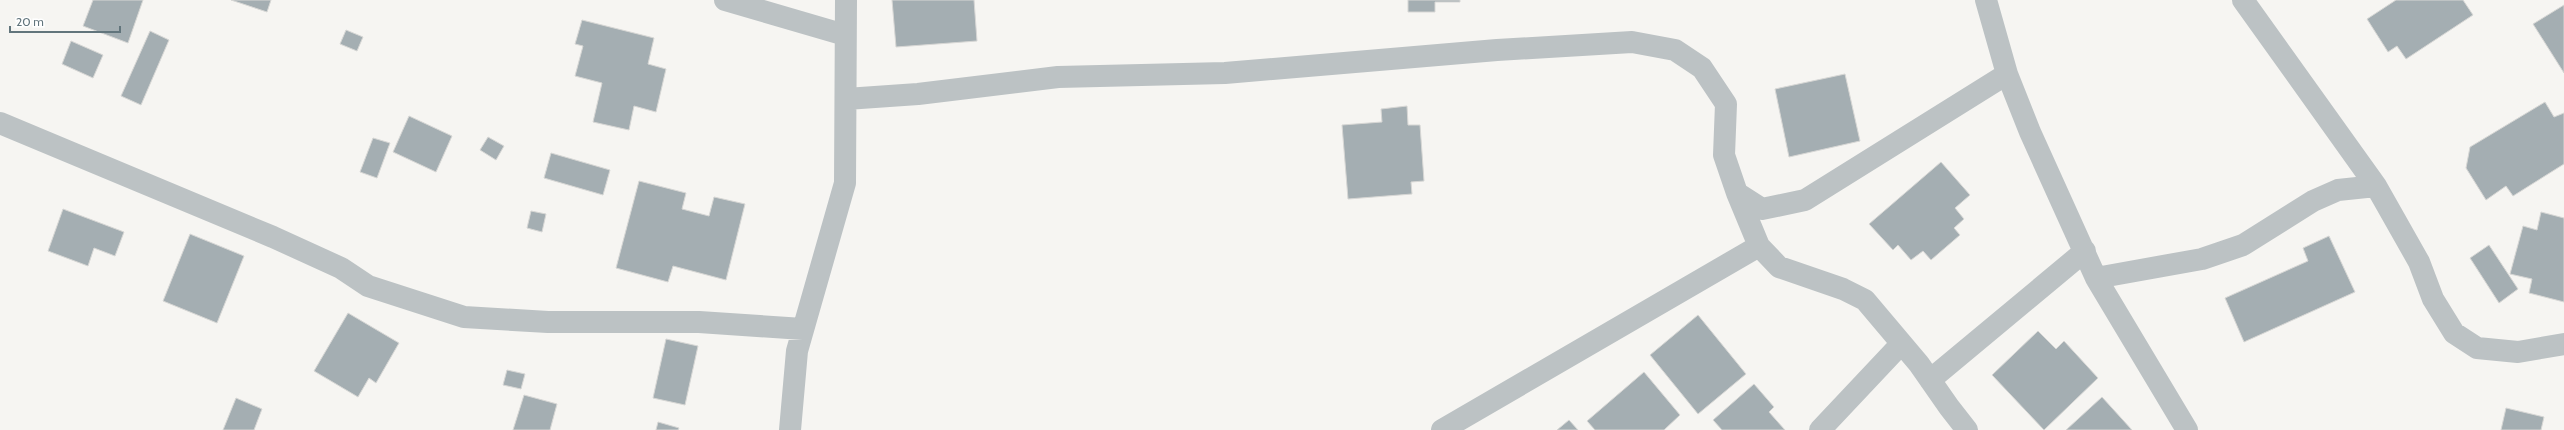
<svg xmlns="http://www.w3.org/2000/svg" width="2564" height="430" viewBox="0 0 2564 430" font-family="Cabin,sans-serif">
  <rect width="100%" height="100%" fill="#f6f5f2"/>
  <path fill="#a4aeb2" stroke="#d7d7d5" d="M93 0H143L128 43 83 26Z
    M231 0H271L267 12Z
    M892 0H974L977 41 896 47Z
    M1408 0H1460V2H1435V12H1408Z
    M2396 0H2463L2473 15 2406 59 2397 46 2388 52 2367 19Z
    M2564 5V73L2533 24Z
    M582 20 654 38 648 64 666 69 656 112 634 106 629 130 593 122 602 83 575 76 583 46 575 44Z
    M346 30 363 37 357 51 340 44Z
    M150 31 169 40 141 105 121 96Z
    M71 41 103 55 93 78 62 64Z
    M1845 74 1860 141 1789 157 1775 89Z
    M2545 102 2554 117 2564 113V164L2513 196 2506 186 2486 200 2466 168 2470 147Z
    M1407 106 1408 125H1420L1424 181 1411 182 1412 194 1348 199 1342 125 1382 122 1381 109Z
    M409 116 452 136 436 172 393 152Z
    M488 137 504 146 496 160 480 150Z
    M373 138 390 143 377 178 360 172Z
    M551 153 610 170 603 195 544 178Z
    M1941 162 1970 195 1955 208 1964 219 1954 228 1960 235 1931 260 1923 251 1911 260 1898 245 1893 250 1869 224Z
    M639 181 686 193 682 209 709 216 714 197 745 204 726 280 673 266 668 282 616 268Z
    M63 209 124 232 115 256 94 248 88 266 48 251Z
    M531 211 546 214 542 232 527 228Z
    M2541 212 2564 218V302L2529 293 2532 279 2510 274 2523 226 2537 230Z
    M190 234 244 256 217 323 163 301Z
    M2329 236 2355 292 2244 342 2225 298 2308 261 2303 248Z
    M2489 245 2518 289 2499 303 2470 258Z
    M348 313 399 343 376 383 369 378 358 397 314 371Z
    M1698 315 1746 374 1698 414 1650 355Z
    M2038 331 2056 349 2064 341 2098 378 2044 430 1992 375Z
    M666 339 698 346 685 405 653 398Z
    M507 370 525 374 521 389 503 385Z
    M1644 372 1680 415 1664 430H1595L1587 421Z
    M1754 384 1774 407 1769 412 1785 430H1722L1713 420Z
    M524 395 557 404 550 430H513Z
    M2102 397 2132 430H2066Z
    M236 398 262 409 254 430H223Z
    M2506 408 2544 417 2541 430H2501Z
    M1569 420 1578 430H1557Z
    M658 422 679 428 678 430H656Z"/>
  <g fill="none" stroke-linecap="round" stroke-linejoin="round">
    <path stroke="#bcc2c4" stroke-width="22" d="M725 0 845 35
      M1986 0 2007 74 2030 132 2096 278 2187 430
      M2243 0 2376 186 2419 262 2433 299 2454 333 2477 348 2518 352 2564 344
      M846 99 918 94 1058 77 1225 73 1497 50 1632 42 1675 50 1702 68 1726 104 1724 155 1737 193 1762 209 1805 200 2007 74
      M0 123 273 237 341 268 368 286 464 317 548 322H699L803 329
      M1737 193 1759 246 1779 267 1843 289 1865 300 1919 364 1949 407 1967 430
      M2096 278 2202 259 2243 245 2313 201 2338 190 2376 186
      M1930 380 2085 251
      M790 430 797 351 845 183 846 0
      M1442 430 1759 246
      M1820 430 1901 344"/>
  </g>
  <path d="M10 26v6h110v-6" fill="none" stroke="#62757c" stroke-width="2"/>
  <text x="16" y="26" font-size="12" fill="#62757c" stroke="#ffffff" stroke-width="3" paint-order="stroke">20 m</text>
</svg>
